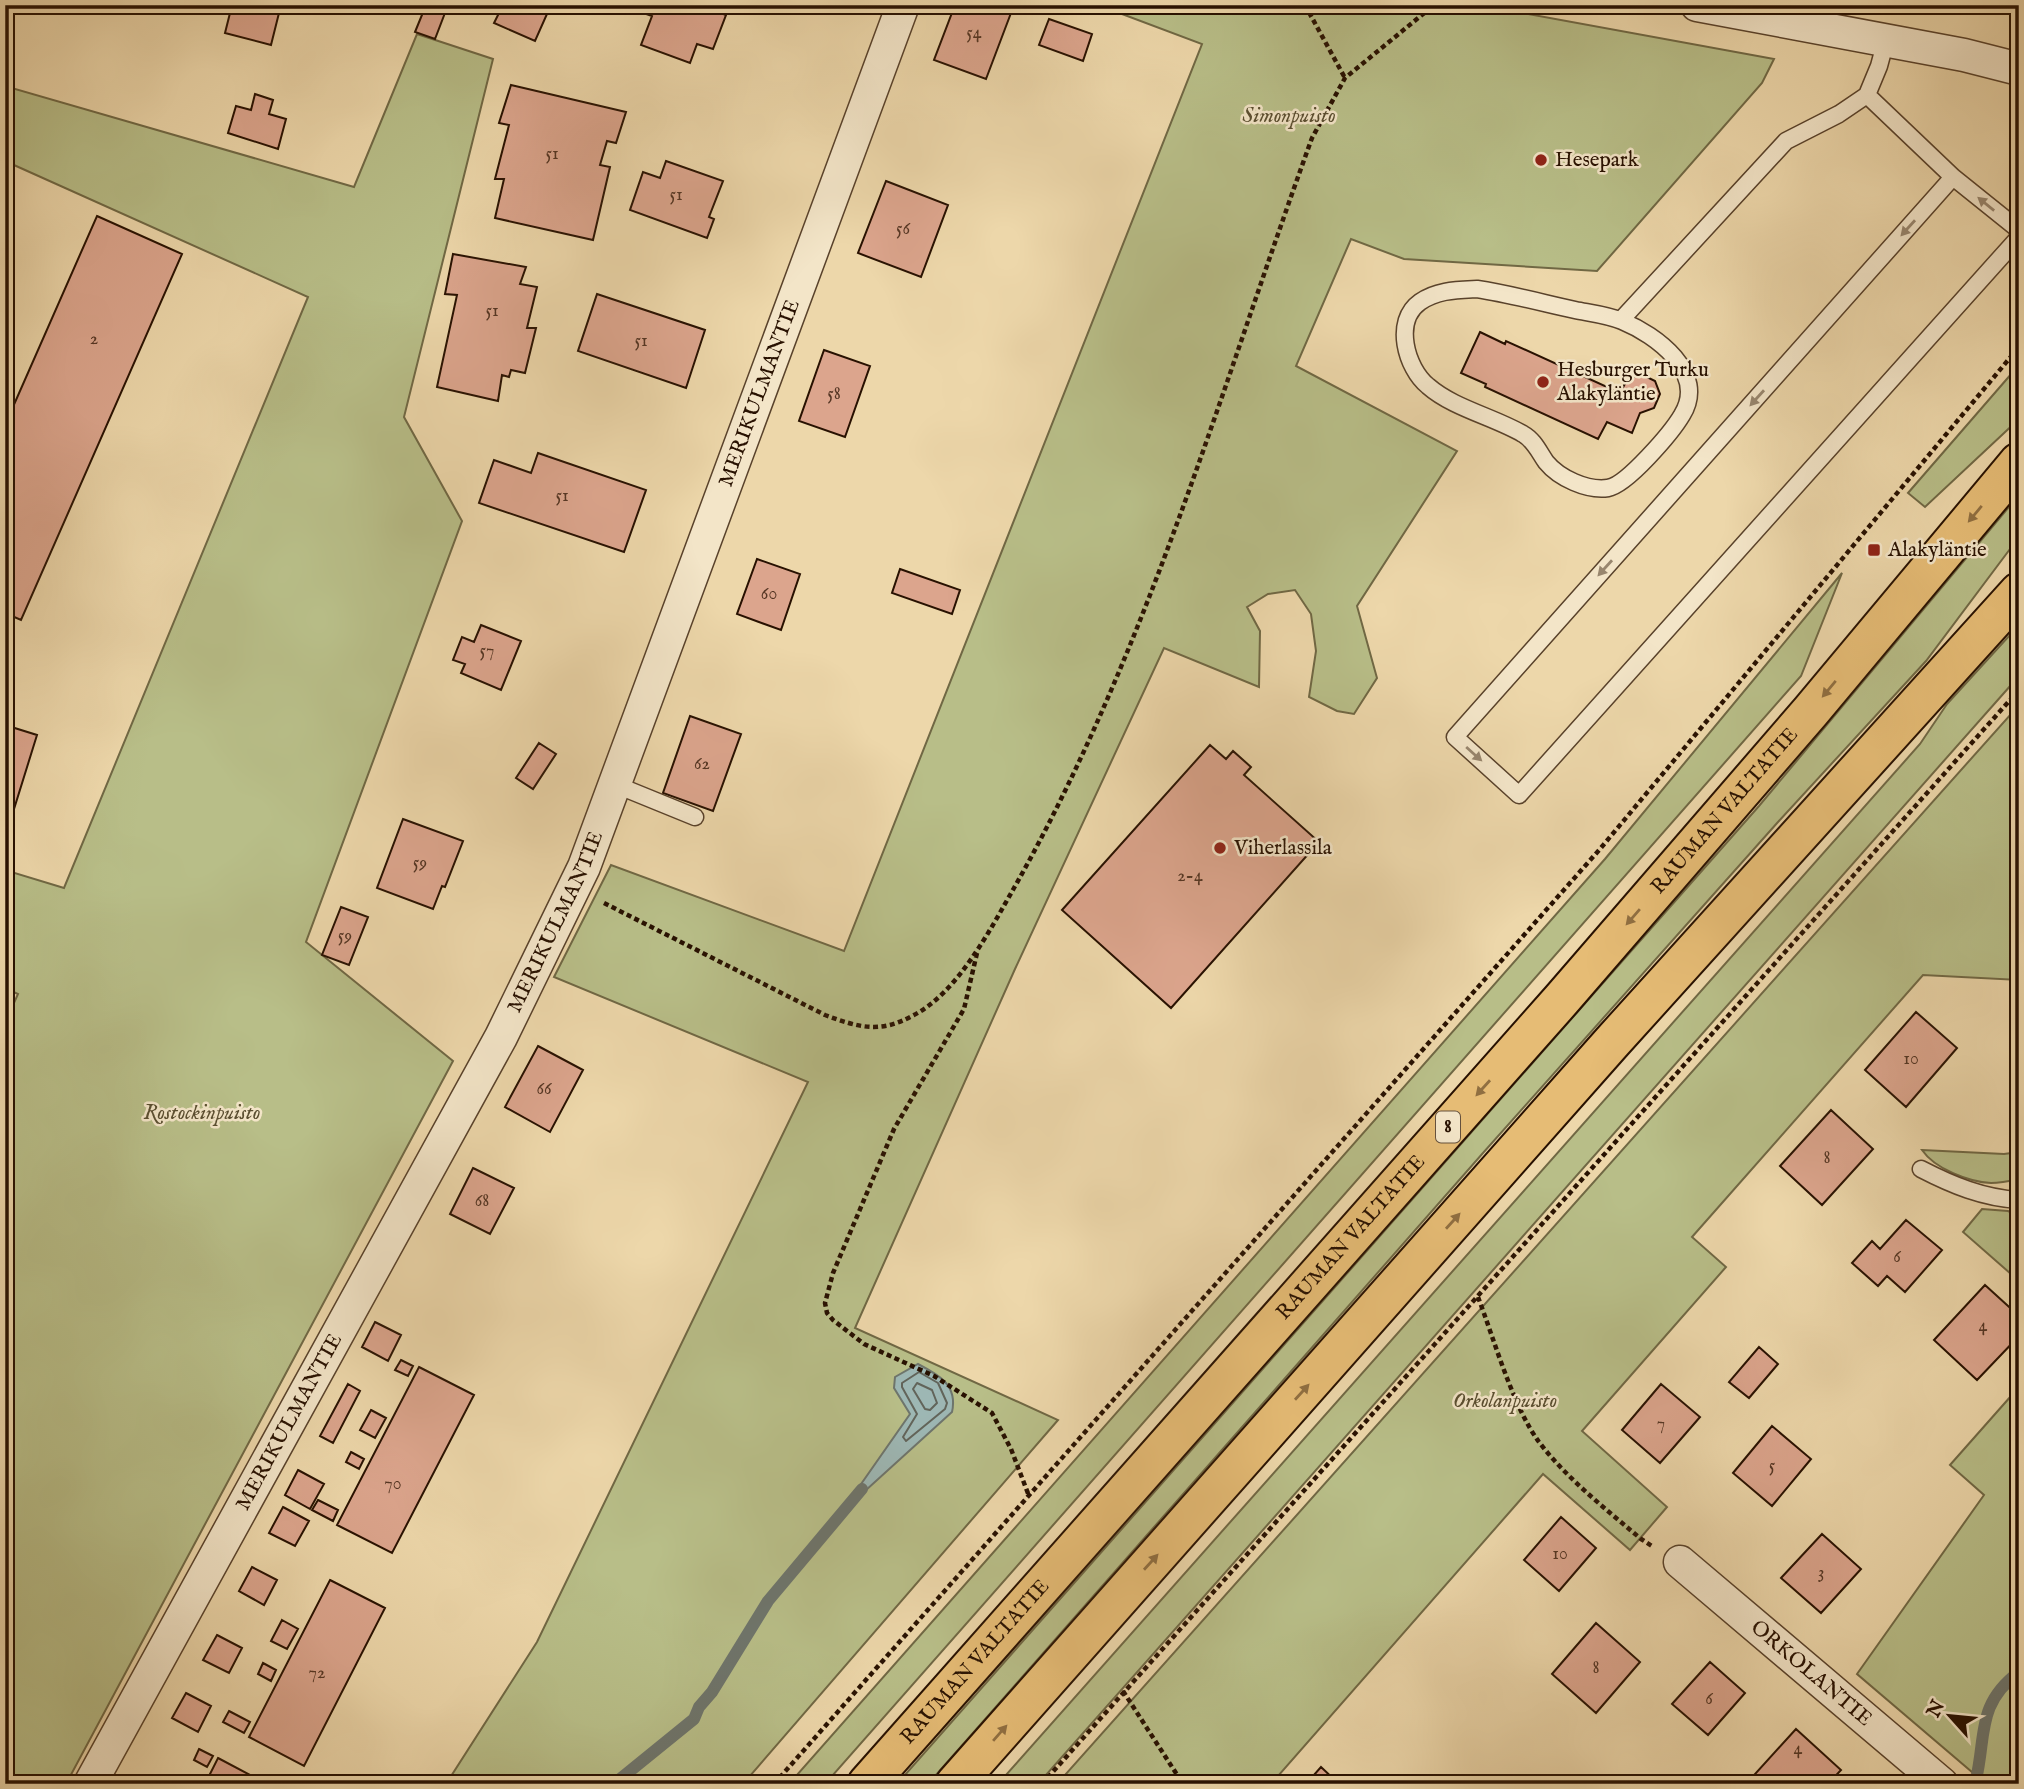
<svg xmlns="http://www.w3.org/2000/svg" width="2024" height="1789" viewBox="0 0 2024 1789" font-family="'IM FELL English',serif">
  <rect width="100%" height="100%" fill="#edd7aa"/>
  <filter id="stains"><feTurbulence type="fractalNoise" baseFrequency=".00286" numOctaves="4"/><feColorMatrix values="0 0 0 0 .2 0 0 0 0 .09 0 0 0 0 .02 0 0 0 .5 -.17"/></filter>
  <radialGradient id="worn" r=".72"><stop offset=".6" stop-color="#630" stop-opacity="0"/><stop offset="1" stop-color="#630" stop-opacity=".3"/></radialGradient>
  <path fill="#b8be88" stroke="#706844" stroke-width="2" d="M1098 5H1479L1774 59 1762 83 1597 271 1404 259 1351 239 1296 366 1457 451 1357 606 1377 678 1354 714 1337 711 1309 697 1316 651 1311 614 1295 590 1268 594 1247 607 1260 631 1259 687 1164 648 1015 969 855 1328 1058 1420 743 1784H446L537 1642 808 1082 554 977 611 865 844 951 1202 44Z
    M417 34 493 59 404 417 462 521 306 942 453 1061 66 1784H5V1023L18 994 5 988V870L64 888 308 297 5 161V86L354 187Z
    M2019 365V419L1925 507 1908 493Z
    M2019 495V537L1926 661 1778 822 1483 1153 928 1784H897L1759 806Z
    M1842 573 1801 676 825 1784H789L1605 859Z
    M2019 625V676L1038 1784H998L1920 744 1947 704Z
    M2019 705V980L1923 975 1692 1237 1726 1267 1582 1431 1667 1507 1630 1550 1543 1474 1271 1784H1057Z
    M1922 1150 2004 1154 2019 1152V1179C2010 1181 2000 1183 1991 1183 1969 1182 1935 1169 1922 1150Z
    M1982 1209 2008 1211 2019 1216V1281L1963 1232Z
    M2019 1387V1784H1986L1857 1674 1984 1495 1950 1465Z"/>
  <path fill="#9db7b4" stroke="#6e756c" stroke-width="2" d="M918 1364C939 1375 958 1385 952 1412L865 1491 859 1487 910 1414 894 1388 895 1377Z"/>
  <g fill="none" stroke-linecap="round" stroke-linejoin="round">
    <path stroke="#62645a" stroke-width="2" d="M919 1372 938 1383 947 1403 945 1409 906 1441 903 1437 917 1414 902 1387V1383Z
      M917 1383 932 1390 937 1403 930 1410 925 1409 913 1389Z"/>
    <path stroke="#6e756c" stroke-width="12" d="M2019 1590C2014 1603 2014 1616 2019 1629
      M614 1784 694 1719 699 1707 712 1692 768 1601 862 1489
      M1975 1784C1987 1737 1975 1705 2019 1672"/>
  </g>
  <path fill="#dca58d" stroke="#281101" stroke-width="2" d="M232 5H281L271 45 225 33Z
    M426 5H448L435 39 415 32Z
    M503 5H551L535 41 494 23Z
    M646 5H711L710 9 726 15 713 49 697 44 690 63 641 45 652 16 643 13Z
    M955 5H1014L986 79 934 60Z
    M1049 19 1092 34 1083 61 1039 45Z
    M511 85 626 112 616 143 607 141 600 165 610 167 593 240 495 218 504 179H495L509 125 499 123Z
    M255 94 273 100 269 114 286 119 278 149 228 133 236 106 251 110Z
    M666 161 723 181 709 217 714 219 707 238 630 210 643 172 660 178Z
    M886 181 948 205 921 277 858 253Z
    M97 216 182 254 21 620 5 613V425Z
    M453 254 526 267 520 284 537 287 527 328H536L525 373 511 370 509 377 502 375 498 401 437 387 457 295 445 294Z
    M597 294 705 330 686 388 578 351Z
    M1480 332 1505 344 1506 341 1620 393 1627 380 1641 374 1655 381 1660 394 1654 408 1640 413 1632 433 1607 422 1598 439 1485 387 1486 384 1461 373Z
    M824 350 870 366 845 437 799 421Z
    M538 453 646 490 624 552 479 503 494 460 531 473Z
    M757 559 800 574 781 630 737 614Z
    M900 569 960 590 952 614 892 593Z
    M481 625 521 641 501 690 461 673 465 664 453 660 462 637 474 642Z
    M690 716 741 734 713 811 663 793Z
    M5 725 37 735 5 838Z
    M539 743 556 754 533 789 516 778Z
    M1210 745 1226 759 1233 751 1251 767 1244 775 1319 842 1171 1008 1062 910Z
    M403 819 463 841 445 887 442 886 433 909 377 888Z
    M341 907 368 917 349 965 322 955Z
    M1916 1012 1957 1048 1906 1107 1865 1070Z
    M538 1046 583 1070 550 1132 505 1107Z
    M1831 1110 1873 1149 1822 1205 1780 1166Z
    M473 1168 514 1188 490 1234 450 1214Z
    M1906 1220 1942 1250 1905 1292 1887 1276 1878 1286 1852 1263 1872 1241 1880 1249Z
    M1985 1285 2019 1316V1336L1977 1380 1934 1340Z
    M375 1322 401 1335 388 1361 362 1347Z
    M1759 1347 1778 1364 1749 1398 1729 1382Z
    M401 1360 413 1366 408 1376 395 1370Z
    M419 1367 474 1395 392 1553 337 1525Z
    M348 1384 360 1391 333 1443 320 1436Z
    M1661 1384 1700 1417 1660 1463 1622 1430Z
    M371 1410 386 1418 375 1438 360 1430Z
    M1772 1426 1811 1459 1772 1506 1733 1473Z
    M351 1452 364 1459 359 1469 346 1462Z
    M298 1470 324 1484 310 1509 285 1495Z
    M318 1500 338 1510 333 1521 312 1510Z
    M283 1507 309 1521 295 1546 269 1533Z
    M1561 1517 1596 1548 1559 1591 1524 1560Z
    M1822 1534 1861 1569 1821 1613 1781 1578Z
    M252 1567 277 1580 264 1605 239 1591Z
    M330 1580 385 1608 304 1766 249 1737Z
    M282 1620 298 1629 287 1649 271 1641Z
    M1596 1623 1640 1662 1596 1713 1552 1674Z
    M217 1635 242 1648 229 1673 203 1660Z
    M1710 1662 1745 1693 1708 1735 1672 1704Z
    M263 1663 276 1670 271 1681 258 1674Z
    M186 1693 211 1706 198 1732 172 1718Z
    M229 1711 250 1722 244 1733 223 1722Z
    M1796 1729 1841 1770 1828 1784H1746Z
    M199 1749 213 1756 207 1767 194 1760Z
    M218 1758 267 1784H205Z
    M1321 1767 1339 1784H1306Z"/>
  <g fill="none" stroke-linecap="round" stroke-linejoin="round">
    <defs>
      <path id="service" d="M1867 95 1953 177 2019 230
        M1953 177 1455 737 1519 795 2019 237
        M1477 289C1510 294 1543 303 1575 310 1590 313 1608 315 1622 321 1656 335 1708 373 1682 415 1672 432 1627 485 1608 488 1587 491 1559 478 1546 462 1539 452 1534 440 1523 434 1494 417 1453 408 1428 386 1406 368 1393 321 1420 302 1437 290 1457 290 1477 289Z
        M1621 320 1786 141 1839 114 1867 95 1879 66 1886 40
        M614 784 695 817
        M1921 1169C1952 1185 1983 1198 2019 1200"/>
      <g id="minor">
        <path d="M1697 5 1964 55 2019 69"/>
        <path id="s1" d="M1680 1562 1942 1784"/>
        <path id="s2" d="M90 1784 501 1037 584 867 903 5"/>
      </g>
      <g id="trunk">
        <path id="s3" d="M867 1784 1562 999 1811 711 2019 462"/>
        <path d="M955 1784 1612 1042 2019 592"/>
      </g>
    </defs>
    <use href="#service" stroke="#59422b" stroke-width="19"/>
    <use href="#minor" stroke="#59422b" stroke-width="35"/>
    <use href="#trunk" stroke="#281101" stroke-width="42"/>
    <path stroke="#281101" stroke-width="4.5" stroke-dasharray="5 3.5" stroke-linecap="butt" d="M1305 5 1345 78
      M604 903 825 1015C858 1027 879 1034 912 1016 957 994 990 930 1014 888 1147 653 1220 391 1312 138L1345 78 1434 5
      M977 953 964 1009 894 1129 833 1273 825 1303 827 1313 833 1320 864 1344 934 1376 992 1413 1011 1449 1029 1496
      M1478 1297C1494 1339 1513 1407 1539 1442 1567 1479 1606 1509 1641 1539L1652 1546
      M1123 1691 1183 1784
      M774 1784 1600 849 2019 347
      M1042 1784 2019 690"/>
    <use href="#service" stroke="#f3e5c8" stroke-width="16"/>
    <use href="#minor" stroke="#f3e5c8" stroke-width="32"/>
    <use href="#trunk" stroke="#e6bc75" stroke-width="38"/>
  </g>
  <defs><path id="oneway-solid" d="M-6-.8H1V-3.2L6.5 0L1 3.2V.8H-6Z" transform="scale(1.75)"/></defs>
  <g fill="#98866e">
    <use href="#oneway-solid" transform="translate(1986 204) rotate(-141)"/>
    <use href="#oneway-solid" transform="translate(1908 228) rotate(132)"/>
    <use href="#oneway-solid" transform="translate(1757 398) rotate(132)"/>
    <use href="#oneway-solid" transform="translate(1605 568) rotate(132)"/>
    <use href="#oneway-solid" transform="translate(1474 754) rotate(42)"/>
  </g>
  <g fill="#906f41">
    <use href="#oneway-solid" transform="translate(1975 514) rotate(130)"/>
    <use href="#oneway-solid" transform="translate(1829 689) rotate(130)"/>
    <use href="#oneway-solid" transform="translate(1633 917) rotate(131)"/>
    <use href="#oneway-solid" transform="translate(1483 1088) rotate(132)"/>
    <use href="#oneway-solid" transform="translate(1453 1221) rotate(-48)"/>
    <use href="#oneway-solid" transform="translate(1302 1392) rotate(-48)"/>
    <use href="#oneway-solid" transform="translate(1151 1562) rotate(-48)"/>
    <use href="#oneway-solid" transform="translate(1000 1733) rotate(-49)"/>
  </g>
  <g fill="#8f2418" stroke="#f3e5c8" stroke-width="2.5">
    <circle cx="1541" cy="160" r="7"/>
    <circle cx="1543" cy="382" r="7"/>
    <rect x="1867" y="543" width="14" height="14" rx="3.5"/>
    <circle cx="1220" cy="848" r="7"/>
  </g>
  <g text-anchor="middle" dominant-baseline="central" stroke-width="5" stroke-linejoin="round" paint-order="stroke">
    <g font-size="18" fill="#553624">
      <text x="974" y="33">54</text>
      <text x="552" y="154">51</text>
      <text x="676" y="195">51</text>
      <text x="903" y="229">56</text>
      <text x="492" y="311">51</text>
      <text x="94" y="339">2</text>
      <text x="641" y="341">51</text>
      <text x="834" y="394">58</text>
      <text x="562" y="496">51</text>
      <text x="769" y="594">60</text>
      <text x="487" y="651">57</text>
      <text x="702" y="764">62</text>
      <text x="420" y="863">59</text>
      <text x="1190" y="876">2-4</text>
      <text x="345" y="936">59</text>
      <text x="1911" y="1059">10</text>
      <text x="544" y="1089">66</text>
      <text x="1827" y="1158">8</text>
      <text x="482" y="1201">68</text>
      <text x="1897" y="1257">6</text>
      <text x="1983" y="1326">4</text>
      <text x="1661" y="1424">7</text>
      <text x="1772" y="1466">5</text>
      <text x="393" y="1484">70</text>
      <text x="1560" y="1554">10</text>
      <text x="1821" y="1573">3</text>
      <text x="1596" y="1668">8</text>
      <text x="317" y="1673">72</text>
      <text x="1709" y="1699">6</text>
      <text x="1798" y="1749">4</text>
    </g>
    <rect fill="#f3e5c8" stroke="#65513d" stroke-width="2" x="1436" y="1111.5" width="24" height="31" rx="5"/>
    <g font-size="19" font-weight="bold" fill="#281101">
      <text x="1448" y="1127">8</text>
    </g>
    <g font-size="21" font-style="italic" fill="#5a4e30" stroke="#f3e5c8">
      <text x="1289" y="116">Simonpuisto</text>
      <text x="202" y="1113">Rostockinpuisto</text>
      <text x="1505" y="1401">Orkolanpuisto</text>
    </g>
    <g font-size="21" fill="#281101" stroke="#f3e5c8" text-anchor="start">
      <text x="1555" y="160">Hesepark</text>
      <text x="1557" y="370">Hesburger Turku<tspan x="1557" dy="24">Alakyläntie</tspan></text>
      <text x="1888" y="550">Alakyläntie</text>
      <text x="1234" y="848">Viherlassila</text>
    </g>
    <g font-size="21" fill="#281101" stroke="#f3e5c8">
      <text stroke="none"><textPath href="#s2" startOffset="1547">MERIKULMANTIE</textPath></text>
      <text stroke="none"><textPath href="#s3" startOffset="1297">RAUMAN VALTATIE</textPath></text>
      <text stroke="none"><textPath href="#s2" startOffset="980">MERIKULMANTIE</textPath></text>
      <text stroke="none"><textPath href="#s3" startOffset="730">RAUMAN VALTATIE</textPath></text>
      <text stroke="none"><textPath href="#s2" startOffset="413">MERIKULMANTIE</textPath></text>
      <text stroke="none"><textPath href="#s3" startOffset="163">RAUMAN VALTATIE</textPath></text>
      <text stroke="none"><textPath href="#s1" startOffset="172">ORKOLANTIE</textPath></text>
    </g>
  </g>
  <rect width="2024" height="1789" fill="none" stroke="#edd7aa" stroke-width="28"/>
  <rect x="7" y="7" width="2010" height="1775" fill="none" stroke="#281101" stroke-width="3.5"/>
  <rect x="14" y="14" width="1996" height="1761" fill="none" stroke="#281101" stroke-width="2"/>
  <g transform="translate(1950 1716) rotate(297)" stroke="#f3e5c8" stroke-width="5" paint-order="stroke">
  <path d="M0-5L12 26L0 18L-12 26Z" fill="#281101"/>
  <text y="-10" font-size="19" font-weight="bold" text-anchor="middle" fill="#281101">N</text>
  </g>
  <rect width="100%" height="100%" filter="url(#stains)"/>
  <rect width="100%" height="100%" fill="url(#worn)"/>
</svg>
